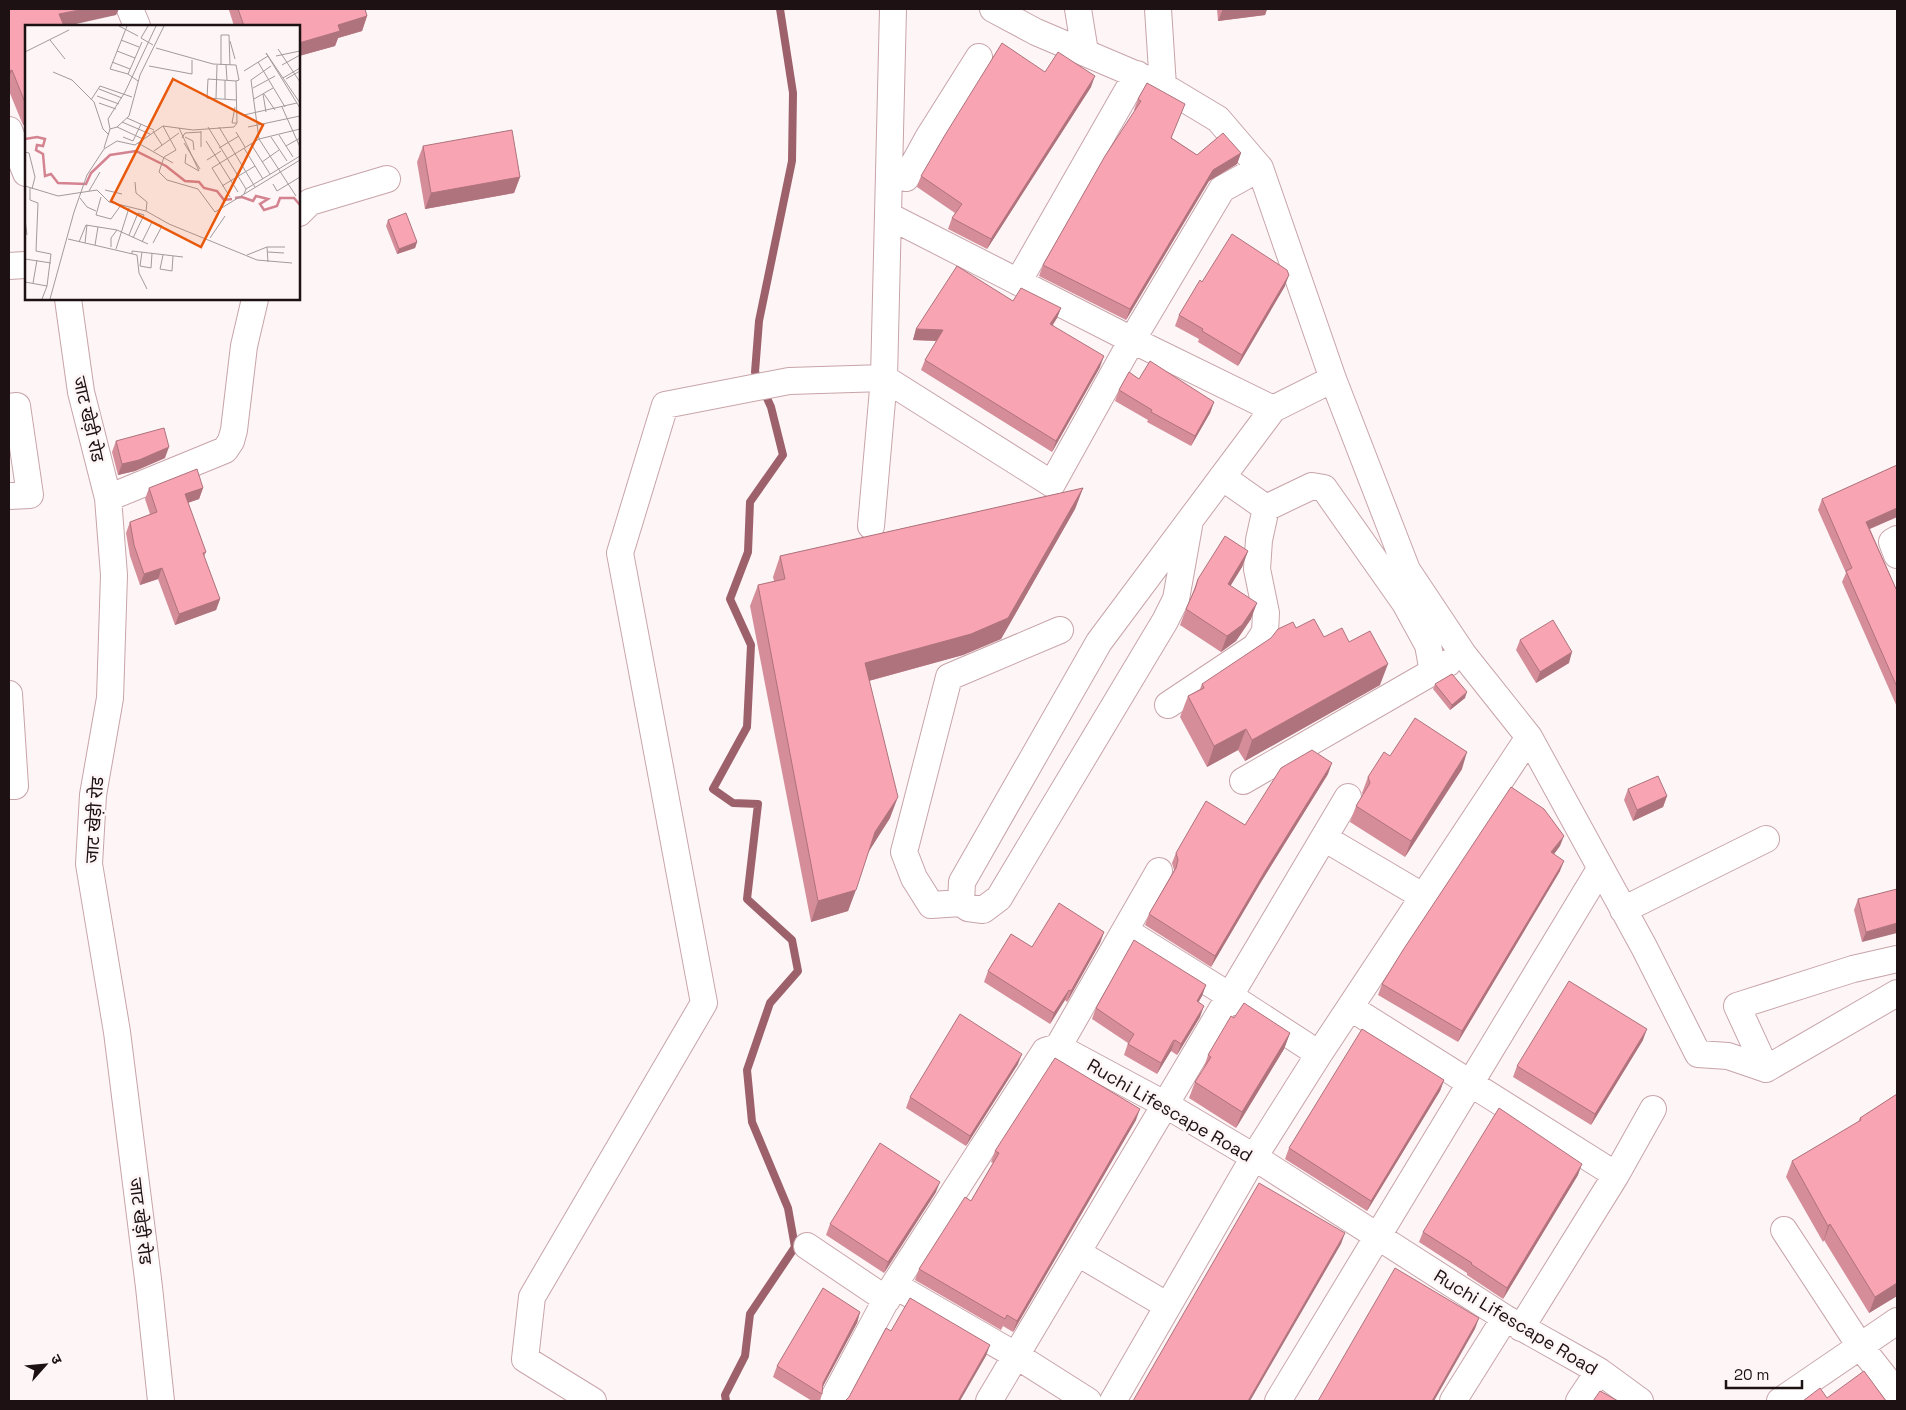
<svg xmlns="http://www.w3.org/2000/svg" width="1906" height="1410" viewBox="0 0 1906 1410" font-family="'Space Grotesk','Noto Sans Devanagari',sans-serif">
  <rect width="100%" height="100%" fill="#fdf5f6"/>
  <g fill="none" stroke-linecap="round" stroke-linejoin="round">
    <path stroke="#9d616b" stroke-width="8" d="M726 1401 725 1395 745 1356 750 1314 795 1247 788 1208 752 1122 747 1070 770 1003 798 971 792 940 747 899 758 804 733 803 713 789 747 727 751 645 730 599 748 552 750 502 783 455 771 407 755 372 759 321 792 161 793 93 780 9"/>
    <defs>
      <path id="minor" d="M130 9 137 26
        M993 9 1036 32 1163 86 1218 119 1260 168 1333 379 1407 570 1463 654 1529 737 1644 947 1698 1054 1728 1056 1766 1069 1897 993
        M1078 9 1085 52
        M1158 9 1163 86
        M9 130 26 173
        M906 178 928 138 979 57
        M299 213 310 202 387 179
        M889 216 1132 340 1273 409
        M9 266 25 265
        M1018 282 1137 74
        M68 299 81 392 108 498 114 575 110 698 93 795 89 864 117 1032 149 1287 161 1401
        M9 407 17 406 30 495 9 496
        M1222 477 1266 508 1312 486 1324 488 1405 603 1428 645 1433 672
        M108 498 225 450 231 441 234 430 244 346 255 299
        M871 526 884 378 893 9
        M1897 539 1892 542 1897 555
        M1060 630 949 677 904 852 914 878 931 905 961 903 962 882 1099 642 1273 409 1333 379
        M9 694 15 786H9
        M1168 705 1255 647 1265 632 1266 613 1257 569 1259 540 1266 508
        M1243 781 1448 663
        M1324 838 1424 897
        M961 903 968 908 983 910 999 898 1165 621 1176 599 1189 526
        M1623 910 1766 839
        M1126 931 1230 996 1319 1054
        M1351 1008 1616 1175
        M1058 1047 1159 871
        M1766 1069 1737 1006 1853 969 1897 959
        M1784 1230 1860 1346 1897 1393
        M807 1246 887 1300
        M1078 1253 1168 1306
        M894 1285 1017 1356 1088 1401
        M1521 1328 1616 1175 1653 1109
        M593 1401 525 1359 532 1297 704 1003 620 553 665 405 789 381 884 378 1052 484 1132 340 1222 189 1260 168
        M832 1401 894 1285 1045 1051 1058 1047 1166 1105 1254 1157 1505 1318 1599 1371 1640 1401
        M989 1401 1348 797
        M1113 1401 1254 1157 1319 1054 1529 737
        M1278 1401 1600 869
        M1453 1401 1505 1318
        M1579 1401 1599 1371
        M1780 1401 1897 1321"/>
    </defs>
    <use href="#minor" stroke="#c8a4a9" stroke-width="28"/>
    <use href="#minor" stroke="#fff" stroke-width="26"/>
  </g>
  <path fill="#d58d99" d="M9 9 116 15 26 26V123L23 125 9 91Z
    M229 9H365L367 16 362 31 338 38 335 46 299 56V26H234L229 10Z
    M1217 9H1267L1265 15 1218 21Z
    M1045 72 1091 87 987 249 948 229 952 218 955 213 917 187 921 176Z
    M1147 83 1172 138 1197 155 1241 153 1237 164 1209 181 1126 320 1039 276 1043 265 1135 111 1134 110 1138 99Z
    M423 146 520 177 514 193 425 209 417 162Z
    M388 220 417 242 415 248 397 254 386 226Z
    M1202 282 1285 286 1238 366 1198 342 1199 339 1175 326 1179 315Z
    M1013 301 1061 308 1057 318 1053 325 1100 367 1052 452 921 370 925 360 937 341 913 340 916 329Z
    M1139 379 1214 402 1210 413 1191 446 1147 422 1148 420 1115 401 1119 390Z
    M116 441 165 458 135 471 118 475 112 452Z
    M1897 465V517L1870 529 1897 591V707L1842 582 1846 573 1818 510 1822 499Z
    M149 488H203L199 499 188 503 206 552 204 557 220 599 216 610 175 625 158 579 140 585 130 556 126 533 130 522 150 514 145 499Z
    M1083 488 1075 509 1001 639 963 655 869 681 890 818 869 850 848 911 811 922 750 606 758 585 774 581 773 577 780 556Z
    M1248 551 1242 567 1230 586 1251 619 1236 641 1221 652 1180 625 1186 609 1191 597 1198 579Z
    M1324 637 1349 642 1380 685 1245 761 1238 750 1207 767 1180 717 1188 696 1200 689 1202 684Z
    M1520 640 1569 663 1536 683 1516 650Z
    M1435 684 1465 698 1450 710 1433 689Z
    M1390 756 1462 769 1405 857 1350 822 1356 806 1363 795 1362 793 1368 777Z
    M1328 774 1261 882 1211 967 1145 925 1149 914 1174 870 1172 863 1176 853 1245 825Z
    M1628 789 1667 796 1663 807 1633 821 1624 800Z
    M1560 846 1554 854 1560 871 1458 1042 1378 995 1382 984Z
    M1897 889 1862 942 1854 910 1858 899Z
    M1104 932 1100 943 1067 1002 1065 1000 1050 1024 984 982 988 971 1032 947Z
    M1206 985 1202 996 1198 1002 1200 1017 1177 1055 1171 1051 1169 1052 1157 1074 1124 1055 1128 1043 1092 1019 1096 1008Z
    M1234 1018 1290 1033 1284 1049 1236 1128 1189 1098 1195 1082 1203 1070 1208 1055Z
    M1643 1040 1591 1125 1513 1077 1517 1066Z
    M1018 1064 966 1146 906 1108 910 1097Z
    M1444 1080 1440 1091 1367 1211 1285 1159 1289 1148Z
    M1897 1094V1296L1869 1313 1824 1240 1823 1242 1786 1177 1792 1161 1858 1122 1860 1118Z
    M1136 1120 1013 1332 1003 1326 1001 1330 915 1280 919 1269 971 1201 993 1163 991 1162 995 1151Z
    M1578 1175 1503 1299 1467 1275V1273L1419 1242 1423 1232Z
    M936 1192 884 1273 826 1235 830 1224Z
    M860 1312 857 1323 822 1387V1394L820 1401H812L773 1377 777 1366Z"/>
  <path fill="#ae737d" d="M84 9H119L116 15 67 26H55L59 14Z
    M1223 9H1267L1265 15 1218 21Z
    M367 16 362 31 338 38 335 46 299 56V43L338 25Z
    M12 70 9 78V71Z
    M1095 76 1091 87 987 249 991 239Z
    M26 116V123L23 125Z
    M1241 153 1237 164 1209 181 1126 320 1130 309 1213 170Z
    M520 177 514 193 425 209 431 193Z
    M417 242 415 248 397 254 399 249Z
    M1289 275 1285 286 1238 366 1242 355Z
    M1061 308 1057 318 1046 334 1050 324Z
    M916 329 943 330 940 341 913 340Z
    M1104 356 1100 367 1052 452 1056 441Z
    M1214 402 1210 413 1191 446 1195 436Z
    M169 447 165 458 135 471 118 475 122 464Z
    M203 488 199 499 181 505 185 494Z
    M1083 488 1075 509 1001 639 963 655 857 684 865 663Z
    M1897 508V517L1862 532 1866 522Z
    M1248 551 1242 567 1222 600 1228 584Z
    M162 568 158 579 140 585 144 574Z
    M220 599 216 610 175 625 179 614Z
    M1257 603 1251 619 1236 641 1221 652 1227 636Z
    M1572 652 1569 663 1536 683 1540 672Z
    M1388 664 1380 685 1245 761 1252 740Z
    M1467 692 1465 698 1450 710 1452 705Z
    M1246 729 1238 750 1207 767 1214 746Z
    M1467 752 1462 769 1405 857 1411 841Z
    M1332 763 1328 774 1261 882 1211 967 1215 956 1265 871Z
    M1667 796 1663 807 1633 821 1637 810Z
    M898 797 890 818 868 853 875 832Z
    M1564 836 1560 846 1547 863 1551 852Z
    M1564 861 1560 871 1458 1042 1462 1031Z
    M856 890 848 911 811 922 818 901Z
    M1897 923V933L1862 942 1866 932Z
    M1104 932 1100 943 1067 1002 1071 991Z
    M1206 985 1202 996 1193 1012 1197 1001Z
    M1069 990 1065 1000 1050 1024 1054 1013Z
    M1204 1006 1200 1017 1177 1055 1181 1044Z
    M1647 1029 1643 1040 1591 1125 1595 1114Z
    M1290 1033 1284 1049 1236 1128 1242 1112Z
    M1175 1040 1171 1051 1157 1074 1161 1063Z
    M1022 1054 1018 1064 966 1146 970 1136Z
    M1444 1080 1440 1091 1367 1211 1371 1201Z
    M1140 1109 1136 1120 1013 1332 1017 1321Z
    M1582 1164 1578 1175 1503 1299 1507 1288Z
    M940 1182 936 1192 884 1273 888 1262Z
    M1830 1224 1824 1240 1823 1242 1828 1226Z
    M1345 1233 1341 1244 1250 1401H1248Z
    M1897 1283V1296L1869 1313 1875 1297Z
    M860 1312 857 1323 819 1394 823 1383Z
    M1479 1318 1475 1329 1434 1401H1432Z
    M990 1345 986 1356 960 1401H958Z"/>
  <path fill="#f8a4b2" stroke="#ae737d" d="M9 9H84L59 14 64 26H26V105L12 70 9 71Z
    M238 9H365L367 16 338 25 340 31 299 43V26H244Z
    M1002 43 1045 72 1058 52 1095 76 991 239 952 218 962 204 921 176 945 135Z
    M1147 83 1185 104 1171 138 1197 155 1223 133 1241 153 1213 170 1130 309 1043 265 1105 156 1141 101 1138 99Z
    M512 130 520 177 431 193 423 146Z
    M406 213 417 242 399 249 388 220Z
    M1232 234 1287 270 1289 275 1242 355 1202 331 1203 329 1179 315 1200 280 1202 282Z
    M957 266 1013 301 1021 288 1061 308 1050 324 1104 356 1056 441 925 360 943 330 916 329Z
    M1150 361 1214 402 1195 436 1151 412 1152 410 1119 390 1129 372 1139 379Z
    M164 428 169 447 139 460 122 464 116 441Z
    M1897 465V508L1866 522 1897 591V687L1846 571 1852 568 1822 499Z
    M197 469 203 488 185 494 206 552 203 553 220 599 179 614 162 568 144 574 134 545 130 522 157 512 149 488Z
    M1083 488 1008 618 971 634 865 663 898 797 875 832 856 890 818 901 758 585 785 579 780 556Z
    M1225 536 1248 551 1228 584 1257 603 1242 625 1227 636 1186 609 1195 589 1198 579Z
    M1314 619 1324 637 1342 628 1349 642 1370 631 1388 664 1252 740 1246 729 1214 746 1188 696 1204 688 1202 684 1271 638 1278 629 1293 622 1296 628Z
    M1553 620 1572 652 1540 672 1520 640Z
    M1452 674 1467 692 1452 705 1435 684Z
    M1415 718 1467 752 1411 841 1356 806 1370 783 1368 777 1384 752 1390 756Z
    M1312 750 1332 763 1265 871 1215 956 1149 914 1176 868 1178 860 1176 853 1206 801 1245 825 1281 768Z
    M1658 776 1667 796 1637 810 1628 789Z
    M1511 787 1544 809 1564 836 1551 852 1564 861 1462 1031 1382 984 1403 950Z
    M1897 889V923L1866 932 1858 899Z
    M1059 903 1104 932 1071 991 1069 990 1054 1013 988 971 1011 934 1032 947Z
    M1134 940 1206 985 1197 1001 1204 1006 1181 1044 1175 1040 1173 1041 1161 1063 1128 1044 1134 1034 1096 1008Z
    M1569 981 1647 1029 1595 1114 1517 1066Z
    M1244 1003 1290 1033 1242 1112 1195 1082 1211 1057 1208 1055 1231 1016 1234 1018Z
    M960 1014 1022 1054 970 1136 910 1097Z
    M1362 1029 1444 1080 1371 1201 1289 1148Z
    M1055 1058 1140 1109 1017 1321 1007 1315 1005 1319 919 1269 965 1197 971 1201 999 1153 995 1151Z
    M1897 1094V1283L1875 1297 1830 1224 1828 1226 1792 1161 1861 1120 1860 1118Z
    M1499 1108 1582 1164 1507 1288 1471 1264 1472 1263 1423 1232Z
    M880 1143 940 1182 888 1262 830 1224Z
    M1259 1183 1345 1233 1248 1401H1133Z
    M1395 1268 1479 1318 1432 1401H1318Z
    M823 1288 860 1312 823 1383 822 1394 777 1366Z
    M910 1298 990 1345 958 1401H845L849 1397 886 1328 891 1331Z
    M1864 1371 1886 1401H1803L1820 1388 1827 1398Z
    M1600 1391 1618 1401H1593Z"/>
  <g text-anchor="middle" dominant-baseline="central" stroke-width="5" stroke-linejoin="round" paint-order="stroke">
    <g font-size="18" fill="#1d1113" stroke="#fdf5f6">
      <text transform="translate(89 419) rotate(77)">जाट खेड़ी रोड</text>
      <text transform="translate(94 820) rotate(-86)">जाट खेड़ी रोड</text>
      <text transform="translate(1170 1110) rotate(30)">Ruchi Lifescape Road</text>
      <text transform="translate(141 1221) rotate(83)">जाट खेड़ी रोड</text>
      <text transform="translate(1516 1322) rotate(31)">Ruchi Lifescape Road</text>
    </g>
  </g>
  <g transform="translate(25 25)">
    <rect width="275" height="275" fill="#fdf5f6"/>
    <path fill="none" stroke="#d48391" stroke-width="2.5" d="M0 114 12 112 20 114 18 121 12 120 11 125 18 129 20 151 26 149 33 158 61 159 66 148 85 130 111 126 141 141 160 156 174 157 179 163 192 166 199 175 207 174M210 173 217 172 228 176 231 171 243 174 235 179 239 185 252 181 255 173H269L275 180"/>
    <path fill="none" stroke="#a39a9b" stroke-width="1" d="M94 1 113 11M102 1 85 44 103 49M123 1 116 13 128 20M25 15 40 34M96 15 114 22M205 16 210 34M253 24 275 57M92 26 110 33M0 27 44 5M241 28 275 83M241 28 275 78M251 31 275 26M87 37 105 44M233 37 260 82M196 40V10H204L205 40M201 40 202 55M257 40 275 30M124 41 167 49V35M246 41 226 55 234 114 271 171M219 46 243 31M28 47 47 55 69 77 78 104 84 110M258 53 275 43M261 54 275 46M113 56 103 49 117 17M211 56 183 54 182 73 211 75M228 63 250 51M74 64 97 73M238 69 241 87M239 69 250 85M72 71 94 79M191 73 192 40M200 74V55M229 74 248 63M66 75 75 61 107 72M74 78 91 84M210 82 207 98H212M257 82 275 122M219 90 272 78M102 93 129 105M97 97 125 109M138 101 151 125 139 132 134 147 142 155 173 164 190 187 275 135M92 102 118 114M183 102 221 164M194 102 230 162M223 102 275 91M154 103 174 146 160 138 161 129M85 104 92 102 104 91 115 50 139 1M128 106 137 120M176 106V122M211 107 220 122M254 110 268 132M98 112 108 116 116 99M160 112 168 116 169 125M246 112 262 136M157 113 160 108 176 107M181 116 213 167M113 118 148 138M159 118 175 144M226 119 245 149M261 121 275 113M79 123 85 104 83 94 100 67 131 1M194 123 214 111M219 123 238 154M129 126 154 108M0 127 4 128 10 152 7 164M182 135 196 126M237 137 254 125M110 157 111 168 122 177 121 186M248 159 252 166 275 152M0 161 33 171 72 165 84 177 121 186 144 199 232 235 267 238M197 161 230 141M5 163V175L13 178 11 226 26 229 22 261 17 274M80 165 97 169M64 166 75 147M219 169 221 164 275 131M76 172 71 190 86 194 96 180M205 172 187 143 234 114 275 104M55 173 62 182 71 186M0 195 2 210M104 210 113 188 119 190 108 213M185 213 200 191M43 214 112 230 114 248 122 264M54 217 61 200 92 205M117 217 127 197 137 201 128 218M60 218 62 200M70 220 73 202M86 222V213L92 205 123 219M242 222 243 237M91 224 104 183M117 227 115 241 126 243 127 228M243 227 259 228M107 229V226L158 232M138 230 135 244 147 246 148 231M222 230 242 222H260M0 234 26 238M0 257 22 261M8 258 12 235M25 274 49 187 62 150 79 124 92 116 110 120 138 101 168 105 209 102 212 98 211 56 214 55 211 40 188 39 131 23"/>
    <path fill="#e8590c" fill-opacity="0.15" stroke="#e8590c" stroke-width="2.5" d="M148 54 238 100 176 222 86 176Z"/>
    <rect width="275" height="275" fill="none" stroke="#1d1113" stroke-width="2.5"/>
  </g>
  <rect width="1906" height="1410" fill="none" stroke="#1d1113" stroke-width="20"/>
  <g transform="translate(45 1365) rotate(63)" stroke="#fdf5f6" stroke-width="4" paint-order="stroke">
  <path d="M0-4L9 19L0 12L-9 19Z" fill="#1d1113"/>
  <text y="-8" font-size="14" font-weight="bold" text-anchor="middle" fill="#1d1113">उ</text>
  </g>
  <path d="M1726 1380v8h76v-8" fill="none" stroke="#1d1113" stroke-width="2.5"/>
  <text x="1734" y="1380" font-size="15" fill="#1d1113" stroke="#fdf5f6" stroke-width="4" paint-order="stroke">20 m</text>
</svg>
